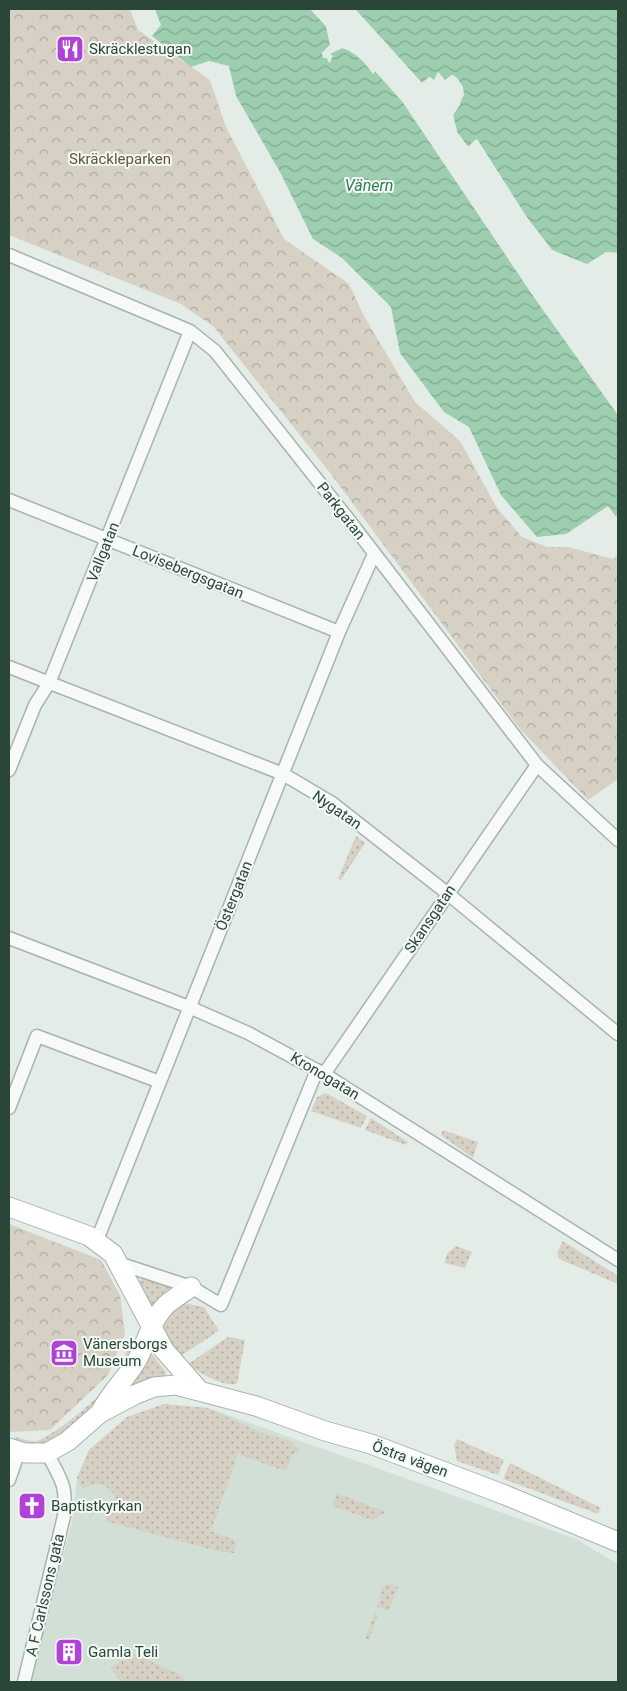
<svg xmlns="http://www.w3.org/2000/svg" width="627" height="1691" viewBox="0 0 627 1691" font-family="Roboto,sans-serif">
  <defs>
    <pattern id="grass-dots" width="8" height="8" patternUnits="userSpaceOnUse" patternTransform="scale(1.25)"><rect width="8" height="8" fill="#d7d0c4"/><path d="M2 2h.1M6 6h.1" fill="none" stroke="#afaba0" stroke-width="1.8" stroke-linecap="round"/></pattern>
    <pattern id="park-crowns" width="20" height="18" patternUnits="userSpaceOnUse" patternTransform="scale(1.25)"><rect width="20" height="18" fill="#d7d0c4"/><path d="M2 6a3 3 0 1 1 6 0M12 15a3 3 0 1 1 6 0" fill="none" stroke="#afaba0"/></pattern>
    <pattern id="water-waves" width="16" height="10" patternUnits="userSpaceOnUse" patternTransform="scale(1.25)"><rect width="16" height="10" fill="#9dceb0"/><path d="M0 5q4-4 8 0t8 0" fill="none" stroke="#80a990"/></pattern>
  </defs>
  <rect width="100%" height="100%" fill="#e4ece8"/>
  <path fill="#d1dfd7" d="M164 1404 208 1408 576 1539 618 1564V1682H28L72 1522 77 1478 89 1450 127 1417Z"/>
  <path fill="url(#grass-dots)" d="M356 836 365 843 341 880 338 879Z
    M326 1093 367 1116 361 1128 311 1111 317 1097Z
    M371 1118 408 1142 406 1145 365 1130Z
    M443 1130 478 1142 473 1158 441 1135Z
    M563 1241 618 1276V1284L559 1259 557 1253Z
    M456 1246 472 1252 465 1268 444 1263 447 1254Z
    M145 1279 169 1287 177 1293 158 1310 149 1307 138 1280Z
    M183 1303 204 1307 219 1331 179 1357C162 1330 152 1324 183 1303Z
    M228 1337 245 1340 237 1384C218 1386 203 1374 188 1364Z
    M130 1343 138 1347C114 1378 83 1434 43 1445 33 1448 23 1444 13 1442L15 1437 35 1442C58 1433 103 1396 116 1375 122 1366 125 1353 130 1343Z
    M149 1350 166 1372 165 1377 131 1388Z
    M164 1404 208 1408 262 1433 290 1441 301 1452 293 1454 285 1471 238 1454 211 1531 237 1541 234 1553 217 1551 105 1521 115 1510V1495C106 1483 95 1481 83 1489L77 1478 89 1450 127 1417Z
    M457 1439 504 1460 498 1475 457 1461 454 1445Z
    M510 1463 601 1508 598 1514 503 1479Z
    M336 1493 386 1512 372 1520 333 1506Z
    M390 1584 398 1587 388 1611 377 1607 384 1585Z
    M375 1612 377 1618 369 1640 365 1638Z
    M134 1654 183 1676 187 1682H122L110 1668Z"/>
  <path fill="url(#park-crowns)" d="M9 9H130L138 30 210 80 226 127 284 239 349 284 364 316 415 402 460 441 497 508 522 537 547 547H568L613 559 618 556V779L588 800 520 729 331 474 213 326 181 304 9 235Z
    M9 1224 101 1260 120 1295 125 1334 108 1375 50 1430 9 1432Z"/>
  <path fill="url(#water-waves)" d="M155 9H310L326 26 330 45 322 53 331 63 330 54 342 48C356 53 365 62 373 74L375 71 402 101 534 297 618 415V511L616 517 608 506 566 534 537 537 501 495 469 427 444 412 400 353 391 307 342 258 313 239 280 172 236 96 229 66 209 61 191 67 152 36 161 25Z
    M355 9H618V253L606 252 587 265 552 250 528 219 477 139 468 147 457 132 453 115 460 105 463 87 452 75 445 80 438 72 434 81 429 77 422 83Z"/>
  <path fill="#e4ece8" d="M310 9H313L328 25 332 45 329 51 342 45 353 49 368 62 373 70 377 69 404 99 536 295 618 410V415L534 297 402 101 375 71 373 74 366 64 352 51 342 48 333 52 330 54 333 56 329 63 327 58H323L322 53 330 45 329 38 326 26Z
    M352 9H355L422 83 430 77 434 80 438 72 445 80 453 75 458 79 463 87 464 95 453 115 457 132 468 147 476 139 528 219 552 250 587 264 606 252 618 253V255L606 254 587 267 550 252 525 221 476 143 467 149 454 133 451 114 462 95 456 81 452 78 445 82 438 75 435 83 429 80 421 85Z"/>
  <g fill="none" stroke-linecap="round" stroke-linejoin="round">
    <defs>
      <path id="street" d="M9 255 190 331 215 351 345 515 537 765 618 840
        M9 500 339 632
        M9 667 283 774 332 803 447 893 618 1034
        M9 770 35 705 49 683 190 331
        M9 938 189 1007 248 1033 324 1074 618 1260
        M324 1074 537 765
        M9 1108 37 1036 160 1082
        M97 1240 339 632 374 554
        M121 1264 191 1287 221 1305 317 1070
        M9 1480 19 1451
        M24 1682 64 1516C67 1484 61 1480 47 1453"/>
      <path id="secondary" d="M9 1207 89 1236 113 1254 164 1350 198 1389
        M100 1413C110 1393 126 1379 137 1360 147 1342 151 1320 166 1305 173 1299 183 1293 191 1287
        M9 1448 25 1453H47L68 1441 100 1413 134 1395 154 1387 176 1385 256 1406 325 1431 371 1444 505 1495 618 1542"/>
    </defs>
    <use href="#street" stroke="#a5b4ac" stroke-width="15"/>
    <use href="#secondary" stroke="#a5b4ac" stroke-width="21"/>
    <use href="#street" stroke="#f7faf9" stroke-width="12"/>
    <use href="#secondary" stroke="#fff" stroke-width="19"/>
  </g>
  <defs>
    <symbol id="restaurant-square" viewBox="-11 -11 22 22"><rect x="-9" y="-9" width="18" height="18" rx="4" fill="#b042d8" stroke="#f4f9f6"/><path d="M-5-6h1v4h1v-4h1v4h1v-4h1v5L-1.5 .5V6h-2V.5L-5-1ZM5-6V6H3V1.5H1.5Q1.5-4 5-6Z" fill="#fff"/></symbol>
    <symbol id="museum-square" viewBox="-11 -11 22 22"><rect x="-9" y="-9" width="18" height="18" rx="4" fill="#b042d8" stroke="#f4f9f6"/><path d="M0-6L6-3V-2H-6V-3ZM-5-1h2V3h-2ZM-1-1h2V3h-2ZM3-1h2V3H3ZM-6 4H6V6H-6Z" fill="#fff"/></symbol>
    <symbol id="church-square" viewBox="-11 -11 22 22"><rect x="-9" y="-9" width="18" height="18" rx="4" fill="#b042d8" stroke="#f4f9f6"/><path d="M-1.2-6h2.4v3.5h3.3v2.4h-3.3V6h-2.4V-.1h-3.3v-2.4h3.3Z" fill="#fff"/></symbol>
    <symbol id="building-square" viewBox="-11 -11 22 22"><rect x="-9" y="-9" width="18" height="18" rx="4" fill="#b042d8" stroke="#f4f9f6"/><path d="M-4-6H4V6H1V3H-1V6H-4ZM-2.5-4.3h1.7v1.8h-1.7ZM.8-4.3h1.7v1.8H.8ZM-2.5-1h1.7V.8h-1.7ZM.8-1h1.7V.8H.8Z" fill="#fff"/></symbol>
  </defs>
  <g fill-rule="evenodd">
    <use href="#restaurant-square" x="54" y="33" width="32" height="32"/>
    <use href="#museum-square" x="48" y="1337" width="32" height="32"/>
    <use href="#church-square" x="16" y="1490" width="32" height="32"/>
    <use href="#building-square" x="53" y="1636" width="32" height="32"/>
  </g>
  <g text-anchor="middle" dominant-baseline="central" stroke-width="4" stroke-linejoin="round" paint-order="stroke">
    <g font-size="15" fill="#2a4638" stroke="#f4f9f6" text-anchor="start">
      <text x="89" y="49">Skräcklestugan</text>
      <text x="83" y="1344">Vänersborgs<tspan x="83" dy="17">Museum</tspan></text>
      <text x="51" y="1506">Baptistkyrkan</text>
      <text x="88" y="1652">Gamla Teli</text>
    </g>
    <g font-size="15" fill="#635536" stroke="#f4f9f6">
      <text x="120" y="159">Skräckleparken</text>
    </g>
    <g font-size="15" fill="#2a4638" stroke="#f4f9f6">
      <text transform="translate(341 511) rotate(52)">Parkgatan</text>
      <text transform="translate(103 552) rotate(-68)">Vallgatan</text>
      <text transform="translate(188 572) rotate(22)">Lovisebergsgatan</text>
      <text transform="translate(337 810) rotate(35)">Nygatan</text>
      <text transform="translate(234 896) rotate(-68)">Östergatan</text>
      <text transform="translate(430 919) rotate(-56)">Skansgatan</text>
      <text transform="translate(325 1076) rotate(31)">Kronogatan</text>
      <text transform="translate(410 1459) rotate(20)">Östra vägen</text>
      <text transform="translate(45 1595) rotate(-77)">A F Carlssons gata</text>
    </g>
    <g font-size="16" font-style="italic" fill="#307d52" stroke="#f4f9f6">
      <text x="369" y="185">Vänern</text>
    </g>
  </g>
  <rect width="627" height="1691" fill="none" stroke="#2a4638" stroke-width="20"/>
</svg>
